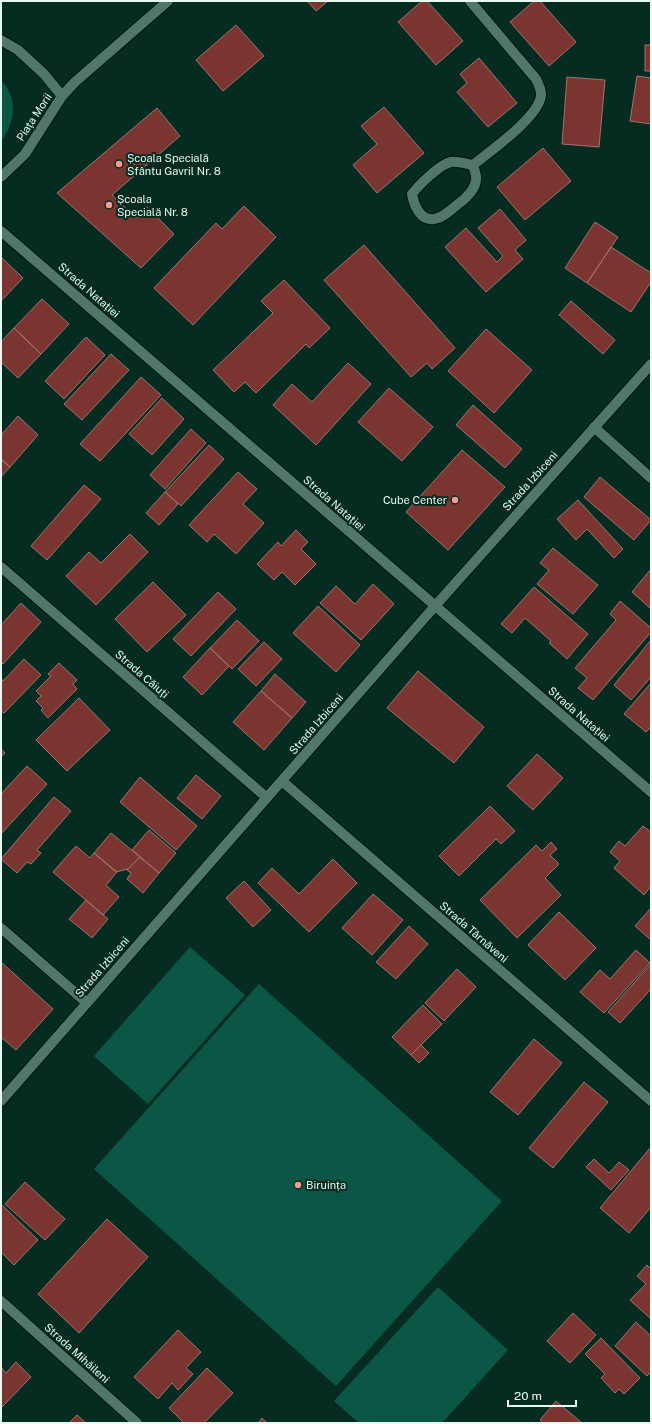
<svg xmlns="http://www.w3.org/2000/svg" width="652" height="1424" viewBox="0 0 652 1424" font-family="'Public Sans',sans-serif">
  <rect width="100%" height="100%" fill="#062c22"/>
  <path fill="#0c5645" d="M1 80C19 100 15 121 1 142Z
    M190 947 245 995 148 1104 94 1056Z
    M259 984 502 1201 336 1386 94 1169Z
    M438 1287 508 1350 442 1423H359L334 1401Z"/>
  <path fill="#7a3530" stroke="#9a7772" d="M307 1H328L316 11Z
    M422 1H427L463 41 436 65 398 22Z
    M534 1H540L576 42 549 66 510 22Z
    M236 25 264 56 223 91 196 60Z
    M645 45H651V71H645Z
    M479 58 517 103 488 127 457 92 467 83 460 74Z
    M637 76 651 78V124L630 121Z
    M567 77 605 80 599 147 562 144Z
    M384 107 424 153 377 193 353 165 377 144 361 126Z
    M157 108 180 136 112 195 136 218 147 207 174 234 141 268 57 193Z
    M543 148 571 181 525 220 497 187Z
    M244 206 276 237 193 325 154 288 216 223 222 229Z
    M500 209 526 240 515 250 523 259 486 292 445 247 466 228 497 262 503 256 478 228Z
    M595 222 618 237 587 283 565 268Z
    M364 245 455 348 432 369 427 363 411 377 324 280Z
    M611 247 651 273V282L631 312 587 283Z
    M1 257 23 278 1 301Z
    M284 280 330 328 309 348 306 344 256 393 245 382 234 392 213 370 273 313 261 301Z
    M42 299 69 324 41 354 14 328Z
    M571 301 615 340 603 354 559 315Z
    M14 328 41 354 18 378 1 362V342Z
    M486 329 532 370 494 413 448 371Z
    M86 337 105 355 64 399 45 381Z
    M111 354 129 370 82 420 64 404Z
    M348 363 371 384 316 445 273 405 292 384 312 402Z
    M141 377 161 395 100 461 80 444Z
    M389 388 433 427 402 461 358 422Z
    M162 398 184 419 152 455 129 434Z
    M473 405 522 449 505 468 456 425Z
    M18 416 38 435 10 467 1 459V435Z
    M191 429 206 443 165 489 150 475Z
    M209 445 224 459 181 506 165 492Z
    M462 450 505 487 448 550 406 512Z
    M1 459 10 467 1 477Z
    M238 472 257 489 243 504 264 523 236 554 214 534 207 542 189 525Z
    M600 477 651 520 634 540 584 497Z
    M84 485 101 499 47 560 31 546Z
    M165 492 178 504 159 525 146 513Z
    M578 500 623 549 614 558 587 529 576 540 557 519Z
    M296 530 308 542 301 549 316 564 295 585 282 572 274 580 257 564 278 542 281 546Z
    M130 534 148 552 96 605 66 576 89 552 101 563Z
    M553 548 598 585 573 614 537 584 549 570 540 563Z
    M651 569V609L632 592Z
    M153 582 186 615 147 652 115 619Z
    M373 584 394 604 361 640 320 603 336 586 355 604Z
    M534 587 588 634 567 659 549 643 551 641 525 618 512 633 501 624Z
    M218 592 236 609 191 656 173 639Z
    M620 601 651 628V632L593 700 578 688 587 678 575 668 616 620 610 614Z
    M21 603 41 622 3 664 1 662V625Z
    M318 606 360 645 336 672 293 633Z
    M237 620 259 641 232 669 210 648Z
    M651 640V677L631 700 614 685Z
    M264 642 282 659 256 686 238 669Z
    M210 648 229 666 202 695 183 677Z
    M24 659 41 675 4 713 1 711V678L3 681Z
    M59 663 77 680 73 684 77 689 48 718 41 710 43 708 36 701 41 696 36 691 51 676 48 674Z
    M418 671 484 727 454 763 387 708Z
    M275 674 306 702 292 718 261 691Z
    M651 683V727L646 732 624 714Z
    M261 691 292 718 264 750 233 722Z
    M79 698 110 730 67 771 36 740Z
    M1 749 5 753 1 757Z
    M537 754 563 778 533 810 507 786Z
    M27 766 47 784 1 834V794Z
    M196 775 221 796 202 819 177 798Z
    M140 777 197 826 176 850 120 802Z
    M54 797 71 811 37 850 41 853 31 864 27 862 17 873 1 859Z
    M490 806 515 831 501 844 496 839 459 876 439 856Z
    M643 826 651 832V886L644 895 614 868 620 861 610 852 619 841 625 846Z
    M149 830 176 853 159 873 132 850Z
    M111 833 140 857 128 869 116 872 94 853Z
    M551 842 557 849 550 855 559 864 545 878 561 895 517 938 480 900 536 845 542 851Z
    M76 846 90 858 94 853 117 872 106 885 119 897 103 915 53 872Z
    M140 857 159 873 143 893 127 879 131 873 127 870Z
    M333 859 357 883 309 932 258 883 272 868 299 894Z
    M244 881 271 910 253 927 226 898Z
    M373 894 403 920 372 955 342 928Z
    M86 900 108 919 92 938 69 919Z
    M651 908V940L635 926Z
    M559 912 596 948 565 980 528 945Z
    M409 926 428 944 396 979 376 962Z
    M636 950 650 963 604 1013 580 992 600 970 610 979Z
    M1 962 53 1009 16 1050 1 1037Z
    M651 964V989L620 1023 608 1012Z
    M457 969 476 987 444 1021 425 1003Z
    M423 1005 442 1024 411 1055 392 1037Z
    M534 1039 562 1063 518 1115 490 1092Z
    M421 1045 429 1053 419 1063 411 1055Z
    M584 1082 608 1102 553 1168 529 1148Z
    M651 1147V1207L629 1233 600 1208Z
    M594 1159 609 1173 619 1162 629 1170 611 1190 586 1167Z
    M25 1182 65 1219 45 1240 5 1204Z
    M1 1204 38 1240 14 1265 1 1252Z
    M107 1219 148 1257 79 1333 38 1294Z
    M647 1265 651 1269V1319L630 1300 646 1284 637 1276Z
    M573 1313 596 1335 570 1363 547 1341Z
    M636 1322 651 1336V1372L647 1376 615 1346Z
    M178 1330 201 1352 186 1368 193 1374 178 1390 172 1383 158 1399 134 1377Z
    M601 1338 640 1378 624 1394 619 1389 615 1393 601 1378 605 1374 585 1354Z
    M16 1362 31 1377 1 1408V1367L6 1373Z
    M207 1368 233 1393 204 1423H184L169 1408Z
    M556 1401 582 1423H543L540 1420Z
    M77 1415 86 1423H69Z
    M262 1418 267 1423H258Z"/>
  <g fill="none" stroke-linecap="round" stroke-linejoin="round">
    <defs>
      <path id="minor" d="M470 1 536 79C538 83 541 89 541 94 541 116 490 151 473 165 467 164 457 161 451 162 440 164 419 185 412 194 414 205 420 221 434 219 443 218 451 210 458 204 465 199 475 190 476 180 477 176 474 169 473 165
        M1 40 18 50 44 74 62 96
        M1 177 25 154 62 96 75 82 168 1
        M1 231 651 792
        M594 427 651 478
        M1 567 267 798
        M282 781 651 1101
        M1 928 87 1003
        M1 1101 435 606 651 364
        M1 1301 137 1423"/>
    </defs>
    <use href="#minor" stroke="#00130c" stroke-width="12"/>
    <use href="#minor" stroke="#51766a" stroke-width="10"/>
  </g>
  <g fill="#f59c92" stroke="#062c22" stroke-width="1.5">
    <circle cx="119" cy="164" r="4"/>
    <circle cx="109" cy="205" r="4"/>
    <circle cx="455" cy="500" r="4"/>
    <circle cx="298" cy="1185" r="4"/>
  </g>
  <g text-anchor="middle" dominant-baseline="central" stroke-width="4" stroke-linejoin="round" paint-order="stroke">
    <g font-size="11" fill="#e6f9f2" stroke="#062c22">
      <text transform="translate(34 117) rotate(-57)">Piața Morii</text>
      <text transform="translate(89 290) rotate(41)">Strada Natației</text>
      <text transform="translate(530 481) rotate(-48)">Strada Izbiceni</text>
      <text transform="translate(334 503) rotate(41)">Strada Natației</text>
      <text transform="translate(142 674) rotate(41)">Strada Căiuți</text>
      <text transform="translate(579 714) rotate(41)">Strada Natației</text>
      <text transform="translate(316 724) rotate(-49)">Strada Izbiceni</text>
      <text transform="translate(474 932) rotate(41)">Strada Târnăveni</text>
      <text transform="translate(102 967) rotate(-49)">Strada Izbiceni</text>
      <text transform="translate(77 1353) rotate(42)">Strada Mihăileni</text>
    </g>
    <g font-size="11" fill="#e6f9f2" stroke="#062c22" text-anchor="start">
      <text x="127" y="158">Școala Specială<tspan x="127" dy="13">Sfântu Gavril Nr. 8</tspan></text>
      <text x="117" y="199">Școala<tspan x="117" dy="13">Specială Nr. 8</tspan></text>
      <text x="447" y="500" text-anchor="end">Cube Center</text>
      <text x="306" y="1185">Biruința</text>
    </g>
  </g>
  <rect width="652" height="1424" fill="none" stroke="#e6f9f2" stroke-width="4"/>
  <path d="M508 1400v6h68v-6" fill="none" stroke="#e6f9f2" stroke-width="2"/>
  <text x="514" y="1400" font-size="12" fill="#e6f9f2" stroke="#062c22" stroke-width="3" paint-order="stroke">20 m</text>
</svg>
